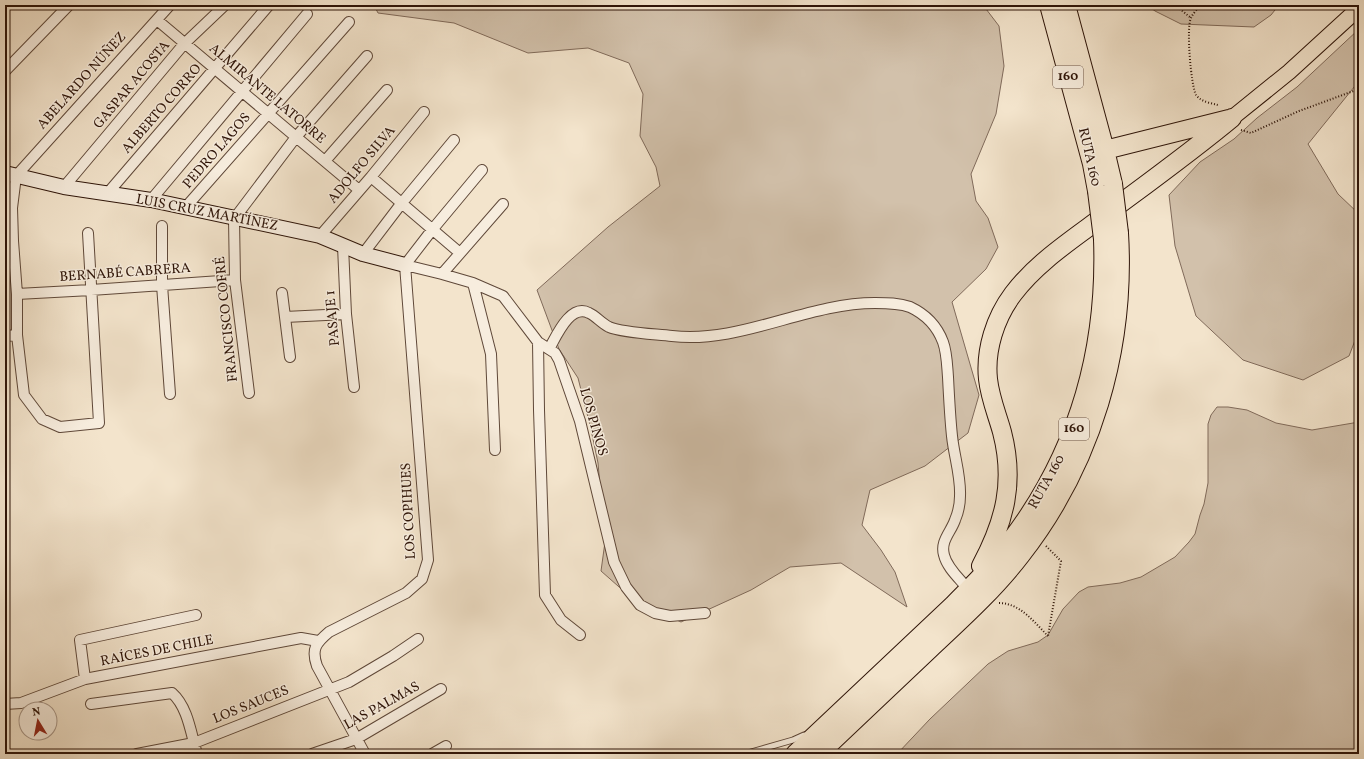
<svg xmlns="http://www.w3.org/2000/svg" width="1364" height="759" viewBox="0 0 1364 759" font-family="Vollkorn,serif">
  <rect width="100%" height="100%" fill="#f3e4cc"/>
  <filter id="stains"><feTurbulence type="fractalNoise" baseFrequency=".005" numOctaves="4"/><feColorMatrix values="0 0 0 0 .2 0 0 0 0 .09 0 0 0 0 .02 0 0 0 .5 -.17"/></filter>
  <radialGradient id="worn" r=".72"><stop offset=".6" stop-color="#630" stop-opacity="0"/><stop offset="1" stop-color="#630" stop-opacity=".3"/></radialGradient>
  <path fill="#d2c1ab" stroke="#806a5a" d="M374 5H983L999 26 1004 66 996 114 971 174 976 201 988 218 998 247 986 269 952 302 979 395 968 433 925 466 870 490 862 525 881 550 895 572 907 607 841 563 790 567 751 590 681 622 635 601 601 571 605 542 598 463 590 425 578 378 559 349 537 290 608 227 660 186 656 167 640 136 643 94 629 63 588 48 528 53 454 23 378 13Z
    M1147 5H1279L1271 15 1254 27 1181 24 1155 11Z
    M1359 29V81L1308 144 1338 194 1359 214V330L1349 356 1303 380 1243 360 1196 316 1175 246 1169 195 1200 162 1234 139 1257 118 1297 87Z
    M1217 407H1228L1247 410 1276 423 1312 430 1359 422V754H897L930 719 988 664 1008 651 1038 642 1048 635 1063 609 1079 592 1088 587 1120 583 1141 577 1175 557 1189 542 1195 534 1200 515 1204 504 1208 483V424L1211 415Z"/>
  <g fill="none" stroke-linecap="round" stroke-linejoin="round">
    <defs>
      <path id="lane" d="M744 754 793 740 804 735"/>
      <path id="street" d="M157 20 359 190
        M5 71 69 5
        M325 161 387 90
        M371 177 460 253
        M64 187 184 44 225 5
        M107 194 269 5
        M151 200 307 14
        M185 208 349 22
        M162 226V285L170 394
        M88 233 99 423 60 427 42 419 24 395 17 335V294L13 241 12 208 16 176 170 5
        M320 236 371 177 424 112
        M343 246 346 314 354 387
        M363 254 401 204 454 140
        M405 265 442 274 473 283 503 296 538 342 555 353 559 360 580 421 614 562 626 587 640 605 655 613 670 616 705 613
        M405 265 432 230 482 170
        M442 274 503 204
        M473 283 491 354 495 450
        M282 293 290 357
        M17 294 91 290 235 280
        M285 317 346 314
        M5 336 17 335
        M538 342 539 410 545 595 561 620 580 635
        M549 349C556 337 570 303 589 313 596 316 601 323 609 327 623 333 655 334 672 336 741 344 806 303 875 303 887 303 899 303 910 307 925 314 937 326 943 342 947 353 947 365 948 377 949 397 950 417 952 436 954 456 961 476 960 496 960 503 958 513 955 520 951 532 940 541 944 555 947 568 960 579 968 589
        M249 393 235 280 234 219 296 137 367 56
        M85 679 80 640 196 615
        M5 704 21 703 85 679 301 638 318 641
        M91 704 172 693C188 707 191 734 197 754
        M137 754 194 743 349 682 393 656 418 639
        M312 754 356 739 441 689
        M365 754 317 666C311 649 316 643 329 632L406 593 422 579 428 560 405 265
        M432 754 446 746"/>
      <path id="secondary" d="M5 173 64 187 151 200 320 236 363 254 405 265"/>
      <path id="primary" d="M1232 118 1289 72 1359 8"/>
      <path id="highway" d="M1049 5 1092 164 1097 191
        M1066 5 1105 150 1113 184
        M1105 150 1229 119
        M981 566C1005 521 1015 482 1002 432 997 414 990 398 988 379 985 350 995 318 1013 294 1037 262 1073 239 1105 215 1148 183 1191 152 1232 118
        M795 754 953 605C974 584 995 563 1012 539 1078 451 1107 349 1103 239
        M819 754C856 719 894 683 931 648 963 618 995 589 1021 555 1092 464 1126 349 1119 233"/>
    </defs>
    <use href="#lane" stroke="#5f4839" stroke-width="7"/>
    <use href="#street" stroke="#5f4839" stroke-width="12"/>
    <use href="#secondary" stroke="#2e1408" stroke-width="16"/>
    <use href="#primary" stroke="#2e1408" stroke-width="17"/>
    <use href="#highway" stroke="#2e1408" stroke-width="20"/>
    <path stroke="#2e1408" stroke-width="2" stroke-dasharray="1 2" stroke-linecap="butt" d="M1175 5 1191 18
      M1200 5C1198 9 1193 13 1191 18 1186 27 1191 86 1196 95 1201 102 1211 103 1218 105
      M1241 130 1251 133 1299 111 1359 89
      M1046 546 1061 561 1048 636
      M999 603C1020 603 1034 622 1048 636"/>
    <use href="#lane" stroke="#f7edde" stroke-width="5"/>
    <use href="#street" stroke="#f7edde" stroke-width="10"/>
    <use href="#secondary" stroke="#f7edde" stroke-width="14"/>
    <use href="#primary" stroke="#f3e4cc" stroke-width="15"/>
    <use href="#highway" stroke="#f3e4cc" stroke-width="18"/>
    <defs>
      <path id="highway-bridge" d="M1113 184 1119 233
        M1097 191 1103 239"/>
    </defs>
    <use href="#highway-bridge" stroke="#2e1408" stroke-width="20" stroke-linecap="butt"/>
    <use href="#highway-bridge" stroke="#f3e4cc" stroke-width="18"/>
  </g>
  <g text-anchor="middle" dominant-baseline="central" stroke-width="3" stroke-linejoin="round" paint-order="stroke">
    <g fill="#f7edde" stroke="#6a5548" stroke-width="1">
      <rect x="1053" y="66" width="30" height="22" rx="3"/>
      <rect x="1059" y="418" width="30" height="22" rx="3"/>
    </g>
    <g font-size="13" font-weight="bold" fill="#2e1408">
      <text x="1068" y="77">160</text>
      <text x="1074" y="429">160</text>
    </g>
    <g font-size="14" fill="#2e1408" stroke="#f7edde">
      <text transform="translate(82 81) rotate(-48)">ABELARDO NÚÑEZ</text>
      <text transform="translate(132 85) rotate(-50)">GASPAR ACOSTA</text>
      <text transform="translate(267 94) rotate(40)">ALMIRANTE LATORRE</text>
      <text transform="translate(162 109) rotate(-49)">ALBERTO CORRO</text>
      <text transform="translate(217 151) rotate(-49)">PEDRO LAGOS</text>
      <text transform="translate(1089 157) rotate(77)">RUTA 160</text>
      <text transform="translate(362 165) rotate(-50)">ADOLFO SILVA</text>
      <text transform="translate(207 213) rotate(11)">LUIS CRUZ MARTÍNEZ</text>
      <text transform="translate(125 273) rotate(-4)">BERNABÉ CABRERA</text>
      <text transform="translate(333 318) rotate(-95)">PASAJE 1</text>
      <text transform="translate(227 319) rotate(-96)">FRANCISCO COFRÉ</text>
      <text transform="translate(593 422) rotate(74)">LOS PINOS</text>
      <text transform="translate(1047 482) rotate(-61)">RUTA 160</text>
      <text transform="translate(409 511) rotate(-93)">LOS COPIHUES</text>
      <text transform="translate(157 651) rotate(-11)">RAÍCES DE CHILE</text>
      <text transform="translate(251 705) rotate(-22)">LOS SAUCES</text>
      <text transform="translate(382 706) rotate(-29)">LAS PALMAS</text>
    </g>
  </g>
  <rect width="1364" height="759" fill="none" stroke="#f3e4cc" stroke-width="20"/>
  <rect x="6" y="6" width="1352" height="747" fill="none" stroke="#2e1408" stroke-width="2"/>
  <rect x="10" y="10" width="1344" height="739" fill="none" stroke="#2e1408"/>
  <g transform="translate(38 721) rotate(350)"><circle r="19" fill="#f7edde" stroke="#a79688"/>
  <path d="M0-3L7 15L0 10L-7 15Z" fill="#8f2418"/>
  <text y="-6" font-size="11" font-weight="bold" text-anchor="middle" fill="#2e1408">N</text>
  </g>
  <rect width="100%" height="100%" filter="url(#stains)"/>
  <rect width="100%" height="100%" fill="url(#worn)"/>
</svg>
